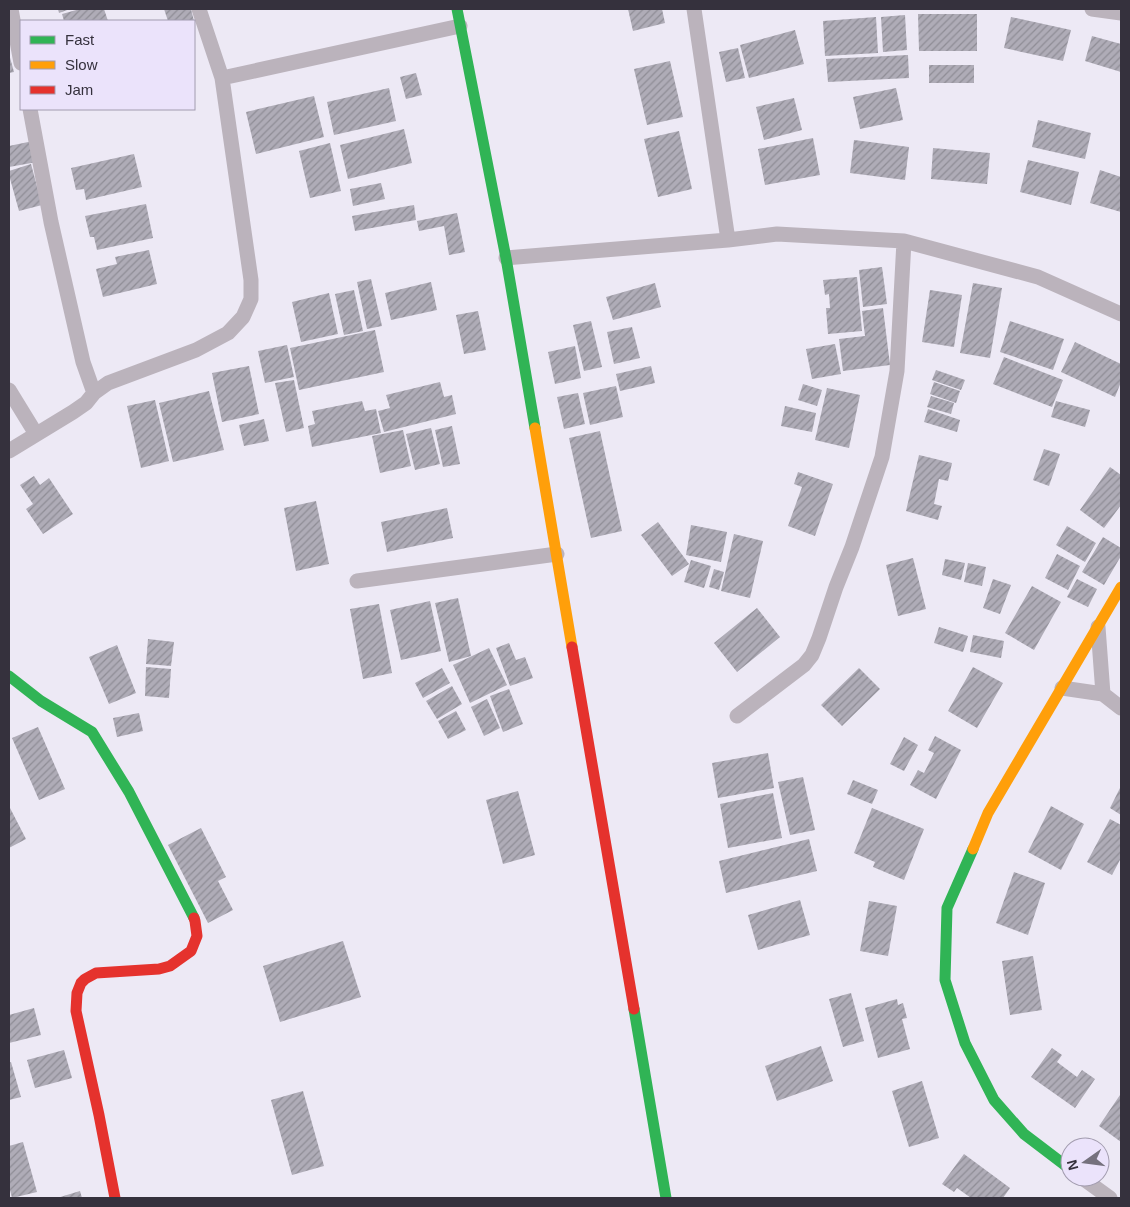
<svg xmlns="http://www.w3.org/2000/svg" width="1130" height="1207" viewBox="0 0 1130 1207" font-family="Helvetica,sans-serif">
  <defs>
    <pattern id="building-hatch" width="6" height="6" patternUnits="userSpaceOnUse" patternTransform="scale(1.25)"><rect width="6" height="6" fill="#afacb7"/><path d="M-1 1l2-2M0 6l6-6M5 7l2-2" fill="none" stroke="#8f8d96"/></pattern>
  </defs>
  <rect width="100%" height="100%" fill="#ede9f5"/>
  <path fill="url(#building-hatch)" d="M58 9H70L59 13Z
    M80 9H104L108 21H64L62 14Z
    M164 9H191L194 21H168Z
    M628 9H662L665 23 633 31Z
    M918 14H977V51H919Z
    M905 15 907 50 883 52 881 17Z
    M876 17 878 53 825 56 823 21Z
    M1011 17 1071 30 1063 61 1004 48Z
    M795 30 804 64 749 78 740 45Z
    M1092 36 1121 44V72L1085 61Z
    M738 48 745 78 726 82 719 52Z
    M9 54 14 72 9 73Z
    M908 55 909 78 828 82 826 59Z
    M670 61 683 117 647 125 634 69Z
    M929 65H974V83H929Z
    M416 73 422 95 406 99 400 77Z
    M389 88 396 121 334 135 327 102Z
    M896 88 903 120 860 129 853 97Z
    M314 96 324 137 256 154 246 112Z
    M794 98 802 130 764 140 756 107Z
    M1038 120 1091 133 1085 159 1032 147Z
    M404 129 412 163 348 179 340 145Z
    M679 131 692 189 658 197 644 139Z
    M813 138 820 175 765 185 758 149Z
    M854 140 909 147 905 180 850 173Z
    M33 141 37 162 9 167V146Z
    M330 143 341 191 310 198 299 151Z
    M933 148 990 153 987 184 931 179Z
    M134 154 142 187 86 200 84 189 76 190 71 168Z
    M1028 160 1079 172 1071 205 1020 192Z
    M31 164 42 205 19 211 9 175V171Z
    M1100 170 1121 177V212L1090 203Z
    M381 183 385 199 353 206 350 189Z
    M146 204 153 238 97 250 94 237H90L85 216Z
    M414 205 416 220 355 231 352 216Z
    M457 213 465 252 449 255 444 226 419 231 417 221Z
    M149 250 157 284 103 297 96 269 117 264 115 257Z
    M882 267 887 304 863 307 859 270Z
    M857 277 862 331 828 334 826 308H830L829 294 825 295 823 280Z
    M371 279 382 326 367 329 357 282Z
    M431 282 437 310 391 320 385 293Z
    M655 283 661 307 613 320 606 297Z
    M973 283 1002 288 990 358 960 353Z
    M354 290 363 331 344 335 335 294Z
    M930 290 962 295 954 347 922 342Z
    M329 293 338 334 301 342 292 302Z
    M883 308 890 365 843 371 839 339 865 336 862 311Z
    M478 311 486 350 464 354 456 315Z
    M591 321 602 367 584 371 573 325Z
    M1010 321 1064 339 1053 370 1000 352Z
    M632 327 640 358 614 364 607 332Z
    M375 330 384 372 299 390 290 348Z
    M1075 342 1121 364V382L1115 397 1061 372Z
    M835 344 841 374 812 379 806 349Z
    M287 345 294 377 265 383 258 351Z
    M575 346 581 378 555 384 548 352Z
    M1004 357 1063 380 1052 407 993 384Z
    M249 366 259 414 222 422 212 373Z
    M651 366 655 383 620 391 616 374Z
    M936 370 965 380 961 390 932 380Z
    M294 380 304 428 286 432 275 383Z
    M440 382 444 397 452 395 456 414 384 432 378 411 390 408 386 395Z
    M934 382 960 391 956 403 930 394Z
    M803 384 822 390 817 406 798 400Z
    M616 386 623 417 590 425 583 393Z
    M827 388 860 395 849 448 815 440Z
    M209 391 224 450 173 462 159 403Z
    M578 393 585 424 564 429 557 397Z
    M931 396 954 403 951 414 927 407Z
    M155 400 169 461 141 468 127 406Z
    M362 401 365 411 376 409 381 433 312 447 308 426 315 424 312 411Z
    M1056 401 1090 410 1085 427 1051 417Z
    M785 406 816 413 812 432 781 426Z
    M928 409 960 420 957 432 924 422Z
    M264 419 269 441 244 446 239 425Z
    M452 426 460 464 443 467 435 430Z
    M431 428 440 464 415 470 406 434Z
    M403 430 411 466 380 473 372 436Z
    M600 431 622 531 591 538 569 438Z
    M1044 449 1060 454 1049 486 1033 480Z
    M919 455 952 463 948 481 939 479 934 504 942 506 938 520 906 511Z
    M1110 467 1121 475V505L1104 528 1080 510Z
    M798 472 833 484 815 536 788 526 802 487 794 484Z
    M34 476 40 485 49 478 73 514 43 534 26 509 33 504 20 485Z
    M316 501 329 564 296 571 284 508Z
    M447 508 453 538 387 552 381 522Z
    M658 522 689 564 672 576 641 535Z
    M691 525 727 532 721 562 686 555Z
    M1067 526 1096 543 1085 562 1056 545Z
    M734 534 763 541 750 598 721 591Z
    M1103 537 1121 548V556L1104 585 1082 572Z
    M1057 554 1080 566 1068 590 1045 578Z
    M913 558 926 609 898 616 886 565Z
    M945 559 965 563 961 580 942 575Z
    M691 560 711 566 704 588 684 582Z
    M968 563 986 567 982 586 964 582Z
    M714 569 724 572 719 590 709 587Z
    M993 579 1011 585 1000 614 983 608Z
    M1077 579 1097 589 1088 607 1067 597Z
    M1032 586 1061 602 1034 650 1005 633Z
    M458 598 471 656 449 662 435 603Z
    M430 601 441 651 401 660 390 610Z
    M379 604 392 673 363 679 350 609Z
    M757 608 780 637 737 672 714 643Z
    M939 627 968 636 963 652 934 643Z
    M973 635 1004 641 1001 658 970 652Z
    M148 639 174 642 171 666 146 664Z
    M509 643 516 660 525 657 533 678 510 686 496 648Z
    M117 645 136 693 109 704 89 657Z
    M489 648 507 685 470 703 453 665Z
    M146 667 171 669 169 698 145 696Z
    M973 667 1003 683 977 728 948 711Z
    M442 668 450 683 423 698 415 683Z
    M859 668 880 689 842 726 821 705Z
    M452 686 462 704 437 719 426 701Z
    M509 689 523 724 503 732 490 696Z
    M487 699 500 728 484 736 471 707Z
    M456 711 466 730 448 739 438 721Z
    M139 713 143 731 117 737 113 718Z
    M38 727 65 789 39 800 12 738Z
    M935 736 961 750 936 799 910 785 918 770 924 773 934 753 928 750Z
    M904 737 918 745 904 771 890 764Z
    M768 753 774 788 718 798 712 763Z
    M803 777 815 830 790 835 778 782Z
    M853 780 878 790 872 804 847 794Z
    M1121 786V815L1110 808Z
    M518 791 535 855 503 864 486 800Z
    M773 793 782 838 728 848 720 804Z
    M9 806 26 839 9 848Z
    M1051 806 1084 824 1061 870 1028 852Z
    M872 808 924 829 904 880 873 867 875 862 854 853Z
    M1110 819 1121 825V858L1112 875 1087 862Z
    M201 828 226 877 218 881 233 910 208 923 168 845Z
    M809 839 817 871 726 893 719 861Z
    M1014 872 1045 883 1028 935 996 923Z
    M800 900 810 935 758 950 748 915Z
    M869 901 897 906 888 956 860 951Z
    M343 941 361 997 280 1022 263 966Z
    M1033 956 1042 1010 1010 1015 1002 961Z
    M851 993 864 1041 843 1047 829 999Z
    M897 999 898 1005 903 1003 907 1018 902 1019 910 1049 878 1058 865 1008Z
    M34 1008 41 1035 9 1043V1015Z
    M821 1046 833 1081 777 1101 765 1066Z
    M1052 1048 1062 1055 1057 1062 1077 1077 1082 1070 1095 1079 1075 1108 1031 1077Z
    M64 1050 72 1078 35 1088 27 1060Z
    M11 1062 21 1097 9 1100V1063Z
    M922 1081 939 1138 909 1147 892 1091Z
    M303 1091 324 1166 292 1175 271 1100Z
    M1120 1095 1121 1096V1142L1099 1126Z
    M23 1142 37 1192 12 1198 9 1186V1146Z
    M964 1154 1010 1188 1003 1198H971L957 1188 954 1192 942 1184Z
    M80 1191 82 1198H57Z"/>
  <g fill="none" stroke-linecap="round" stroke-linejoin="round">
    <path stroke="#bbb3bc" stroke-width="15" d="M11 9 21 63
      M694 9 728 240
      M1092 9 1121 13
      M222 78 460 26
      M30 109 51 222 83 362 94 393
      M506 258 728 240 777 234 904 241 1038 277 1121 314
      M9 390 36 434
      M9 451 73 412 86 403 94 393 108 383 196 350 228 333 243 317 251 299V280L222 78 199 9
      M357 581 557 554
      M1098 627 1103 694
      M1062 688 1103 694 1121 708
      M737 716 804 665 812 655 819 638 836 587 852 547 882 457 897 371 904 241
      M1081 1177 1110 1198"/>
    <path stroke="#30b455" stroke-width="11" d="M457 9 506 258 535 428
      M9 676 41 701 92 732 129 792 194 918
      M973 849 947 908 945 980 965 1043 994 1100 1024 1134 1070 1169
      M634 1009 666 1198"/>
    <path stroke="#ff9f0a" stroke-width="11" d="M535 428 572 647
      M973 849 988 813 1121 587"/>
    <path stroke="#e5322d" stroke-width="11" d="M572 647 634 1009
      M115 1198 99 1115 76 1011 77 993 81 983 85 979 96 973 159 969 170 966 191 951 197 936 195 921 194 918"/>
  </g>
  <rect width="1130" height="1207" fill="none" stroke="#35313d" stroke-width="20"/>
  <rect x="20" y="20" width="175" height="90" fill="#ebe3fb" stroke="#a29caf"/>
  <rect x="30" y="36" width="25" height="8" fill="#30b455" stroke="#a29caf"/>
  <text x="65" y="45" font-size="15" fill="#35313d">Fast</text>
  <rect x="30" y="61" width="25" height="8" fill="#ff9f0a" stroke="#a29caf"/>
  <text x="65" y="70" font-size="15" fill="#35313d">Slow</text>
  <rect x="30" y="86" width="25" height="8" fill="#e5322d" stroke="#a29caf"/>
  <text x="65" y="95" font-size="15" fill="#35313d">Jam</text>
  <g transform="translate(1085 1162) rotate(256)"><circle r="24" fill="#ebe3fb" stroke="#a29caf"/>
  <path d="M0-4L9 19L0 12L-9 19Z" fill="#75717d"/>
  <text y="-8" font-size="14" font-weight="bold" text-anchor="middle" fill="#35313d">N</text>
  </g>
</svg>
